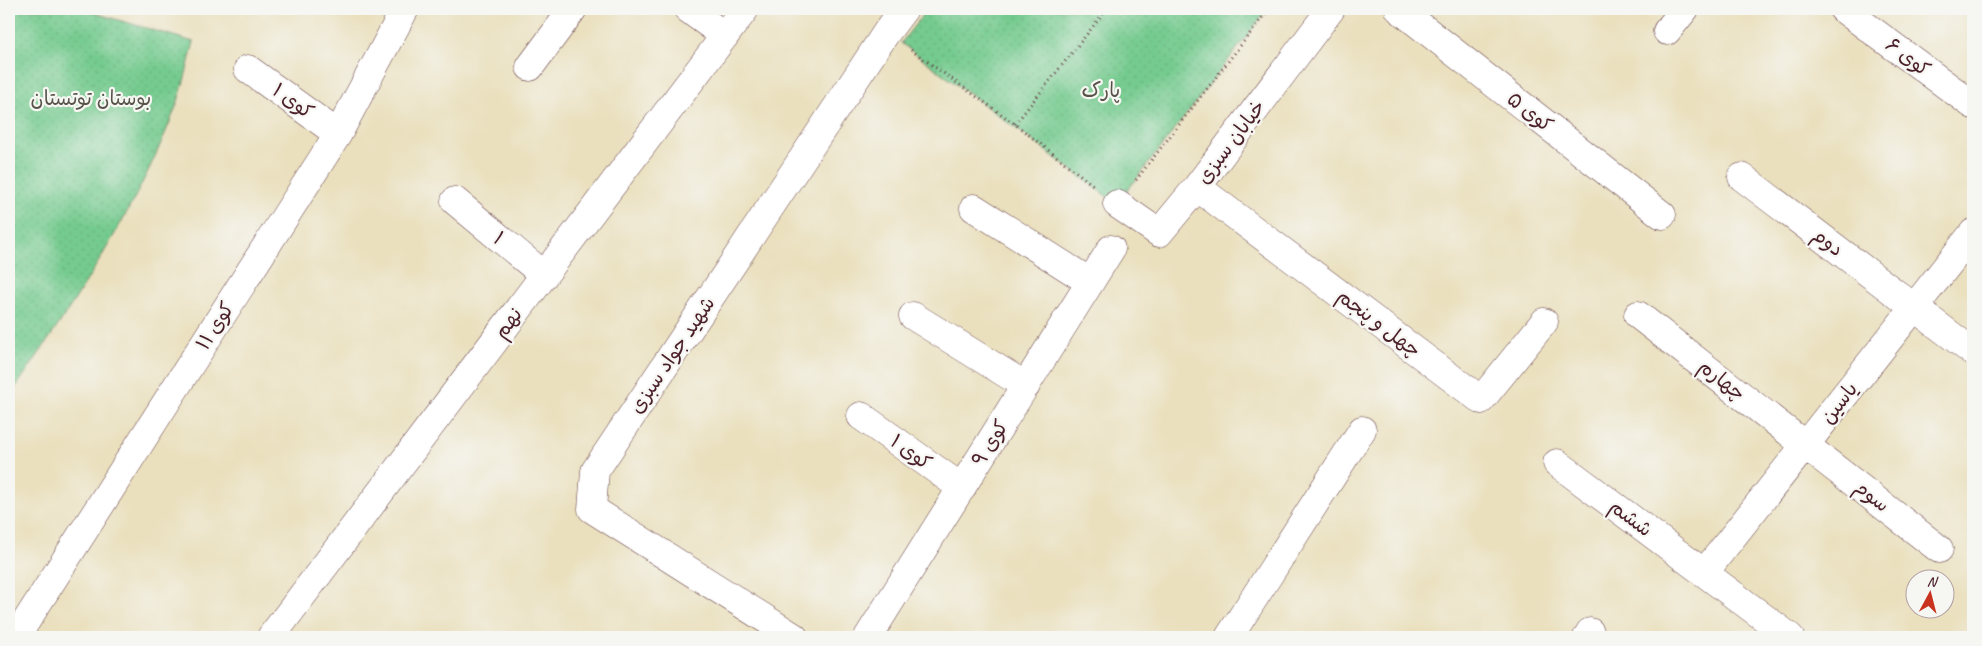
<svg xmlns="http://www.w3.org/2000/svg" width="1982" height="646" viewBox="0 0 1982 646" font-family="Caveat,'Playpen Sans Arabic',sans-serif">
  <defs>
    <pattern id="park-dots" width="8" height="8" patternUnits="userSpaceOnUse" patternTransform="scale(1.25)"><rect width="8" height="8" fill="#75cb8f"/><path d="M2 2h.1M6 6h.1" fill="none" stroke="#67ae7c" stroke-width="1.8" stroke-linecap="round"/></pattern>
  </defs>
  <rect width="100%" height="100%" fill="#f6f6f2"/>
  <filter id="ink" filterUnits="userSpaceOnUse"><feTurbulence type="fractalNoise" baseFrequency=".02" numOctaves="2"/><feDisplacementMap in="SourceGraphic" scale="10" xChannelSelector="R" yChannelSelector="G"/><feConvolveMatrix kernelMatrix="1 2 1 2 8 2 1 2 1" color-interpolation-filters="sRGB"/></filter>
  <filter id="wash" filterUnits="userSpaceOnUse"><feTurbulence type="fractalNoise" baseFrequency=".0096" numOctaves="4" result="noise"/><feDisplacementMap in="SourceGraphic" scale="20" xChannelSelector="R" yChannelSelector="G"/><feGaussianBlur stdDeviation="1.12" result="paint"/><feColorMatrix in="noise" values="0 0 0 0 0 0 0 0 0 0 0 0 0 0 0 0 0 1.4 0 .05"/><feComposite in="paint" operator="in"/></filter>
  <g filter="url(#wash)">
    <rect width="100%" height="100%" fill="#eae0be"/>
    <path fill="url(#park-dots)" stroke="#60755d" d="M9 9H81L194 42C188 65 183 90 174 112 134 214 72 307 9 397Z
      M927 9H1268L1117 204 901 43Z"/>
  </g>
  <g filter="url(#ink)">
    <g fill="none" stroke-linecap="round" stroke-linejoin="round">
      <defs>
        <path id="minor" d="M688 9 725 36
          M1399 9 1662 215
          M1843 9 1973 105
          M1667 31 1685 9
          M530 67 573 9
          M248 69 338 134
          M1742 177 1973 352
          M1197 187 1481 400 1544 322
          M455 201 544 275
          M1117 204 1159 233 1197 187 1331 9
          M974 208 1090 282
          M1638 315 1939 549
          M913 316 1026 386
          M861 416 962 488
          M1557 463 1790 637
          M1704 573 1973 233
          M16 637 338 134 405 9
          M271 637 745 9
          M794 637 592 509 595 471 886 33 904 9
          M868 637 1111 249
          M1229 637 1362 430
          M1587 637 1590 632"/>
      </defs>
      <use href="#minor" stroke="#623c41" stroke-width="29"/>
      <path stroke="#623c41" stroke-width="3" stroke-dasharray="1 4" stroke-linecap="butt" d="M911 50 1015 124 1093 185
        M1015 124 1107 9
        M1136 180 1269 9"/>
      <use href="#minor" stroke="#fff" stroke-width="28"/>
    </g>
  </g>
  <g text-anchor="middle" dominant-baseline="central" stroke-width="4.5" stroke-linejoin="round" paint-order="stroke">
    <g font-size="20" fill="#4a1f2b" stroke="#f6f6f2">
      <text transform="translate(1908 57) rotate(37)">کوی ۶</text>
      <text transform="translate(293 101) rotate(36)">کوی ۱</text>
      <text transform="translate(1530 112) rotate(38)">کوی ۵</text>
      <text transform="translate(1231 142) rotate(-53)">خیابان سبزی</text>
      <text transform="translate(499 238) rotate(39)">۱</text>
      <text transform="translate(1828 242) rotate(37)">دوم</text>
      <text transform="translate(508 323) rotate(-53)">نهم</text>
      <text transform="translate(1379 323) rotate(37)">چهل و پنجم</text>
      <text transform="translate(215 326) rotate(-57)">کوی ۱۱</text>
      <text transform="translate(672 355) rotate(-56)">شهید جواد سبزی</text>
      <text transform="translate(1722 380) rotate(38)">چهارم</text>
      <text transform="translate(1839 403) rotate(-52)">یاسین</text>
      <text transform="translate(990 443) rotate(-58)">کوی ۹</text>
      <text transform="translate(911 452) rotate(36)">کوی ۱</text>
      <text transform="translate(1872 496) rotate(38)">سوم</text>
      <text transform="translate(1631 518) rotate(37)">ششم</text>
    </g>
    <g font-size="20" fill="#575349" stroke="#f6f6f2">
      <text x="1101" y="90">پارک</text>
      <text x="91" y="98">بوستان توتستان</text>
    </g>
  </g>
  <rect width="1982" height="646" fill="none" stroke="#f6f6f2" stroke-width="30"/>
  <g transform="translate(1930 594) rotate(7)"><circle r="24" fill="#f6f6f2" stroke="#b1a0a2"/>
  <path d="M0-4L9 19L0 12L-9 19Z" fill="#c8321e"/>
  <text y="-8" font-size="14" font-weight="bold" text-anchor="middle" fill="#4a1f2b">N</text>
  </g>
</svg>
